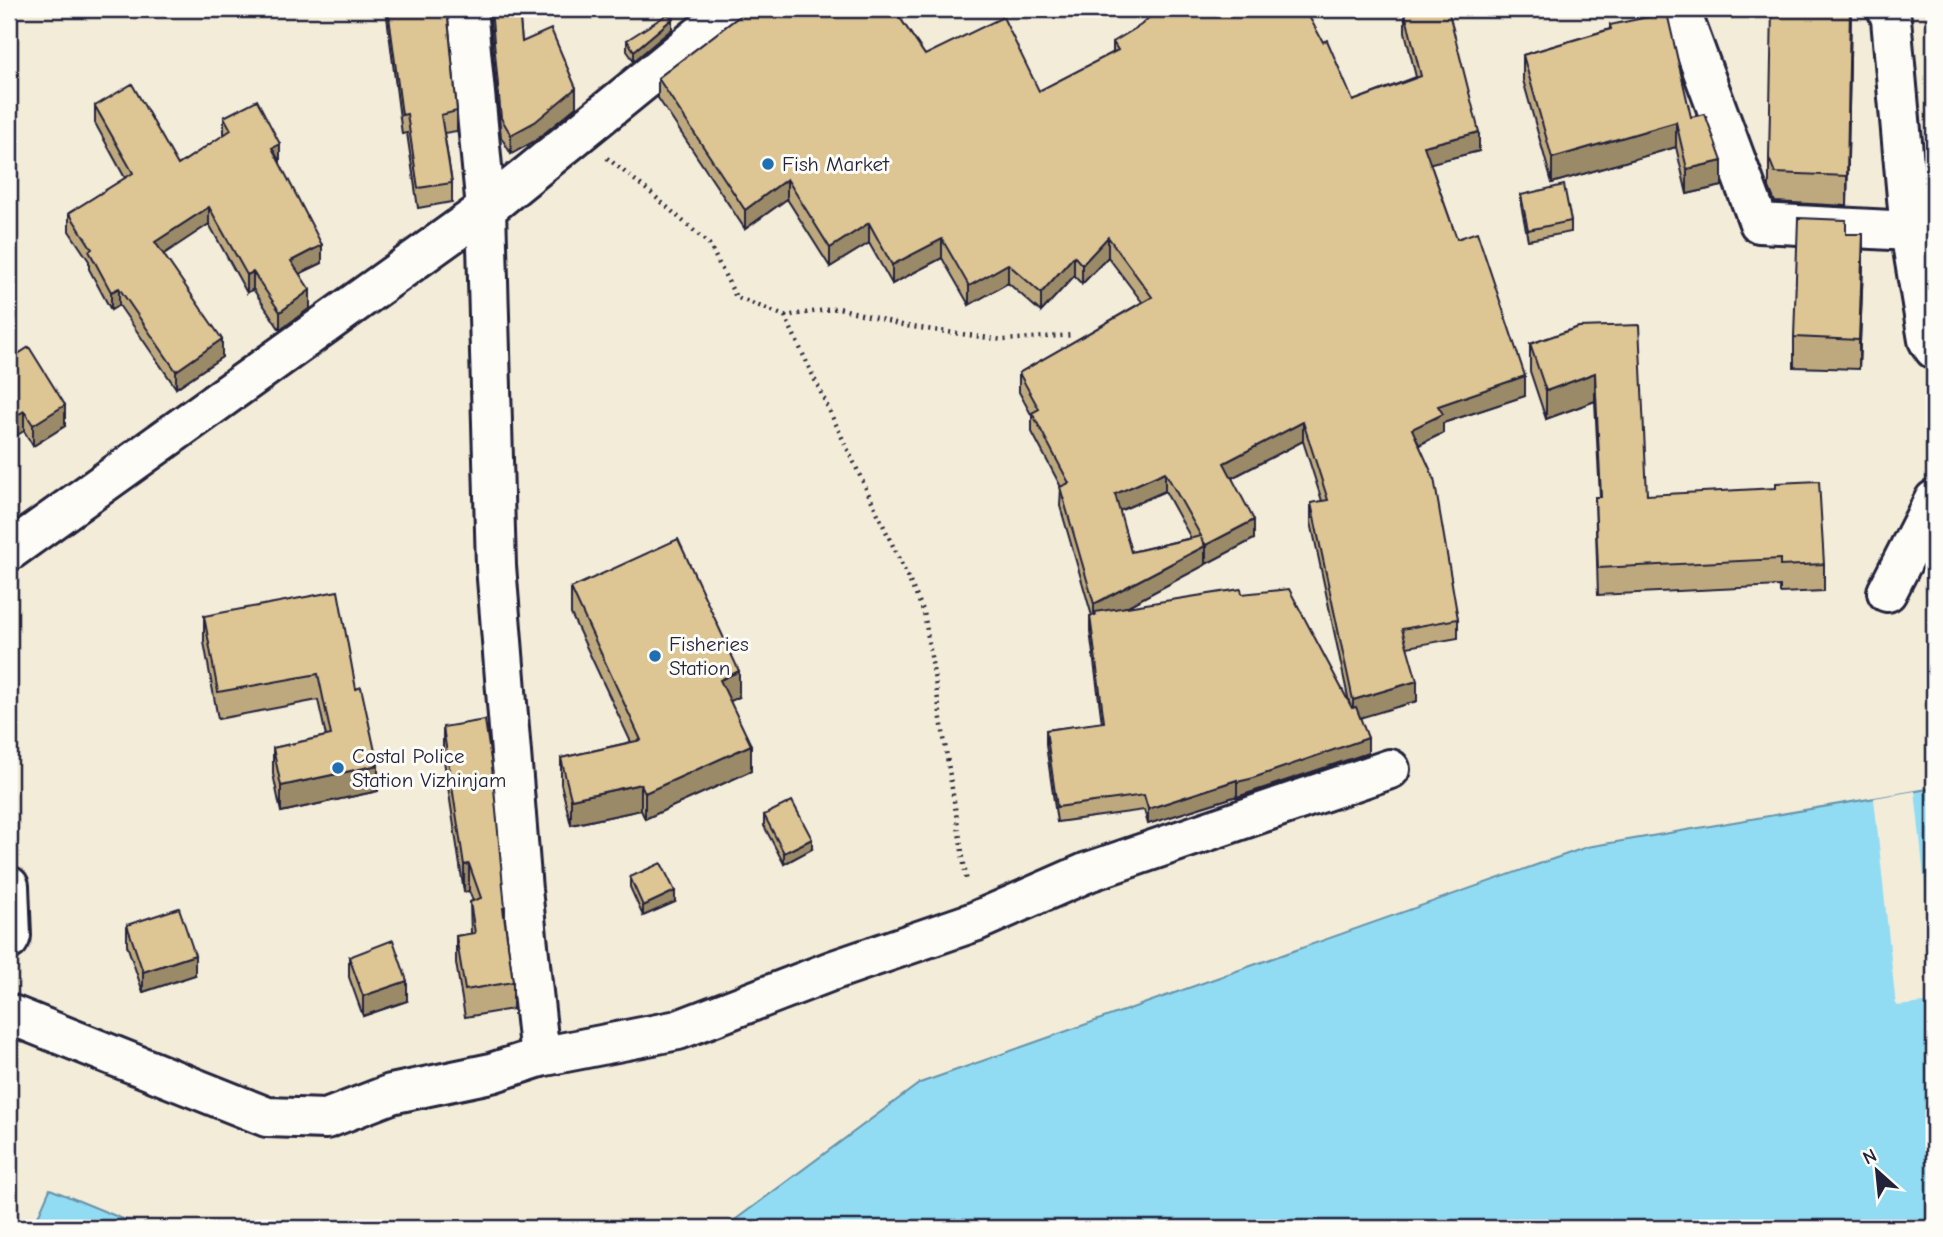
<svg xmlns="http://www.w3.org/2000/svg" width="1943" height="1237" viewBox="0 0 1943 1237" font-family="'Comic Neue',sans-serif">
  <rect width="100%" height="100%" fill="#f3ecd9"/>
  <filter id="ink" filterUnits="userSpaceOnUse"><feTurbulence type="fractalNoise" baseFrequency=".0143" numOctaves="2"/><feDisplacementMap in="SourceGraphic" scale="14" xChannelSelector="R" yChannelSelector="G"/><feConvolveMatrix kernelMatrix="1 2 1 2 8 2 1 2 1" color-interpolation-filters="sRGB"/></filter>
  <g filter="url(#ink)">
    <path fill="#92dcf3" stroke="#6592a9" stroke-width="2" d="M1934 788V1228H724L920 1083 1587 847Z
      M50 1189 145 1228H33Z"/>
    <path fill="#f3ecd9" d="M1915 791 1934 972V1002L1896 1006 1874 798Z"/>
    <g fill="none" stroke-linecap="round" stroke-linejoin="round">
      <defs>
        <path id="minor" d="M467 9 486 209 496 566 522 890 540 1057
          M1680 9 1759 223 1910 231
          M1887 9 1891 19 1910 231 1928 340 1934 349
          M9 551 486 209 732 9
          M1887 592 1934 500
          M9 886 11 936 9 940
          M9 1014 267 1117 326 1119 391 1094 491 1073 540 1057 678 1030 834 970 974 922 1088 872 1390 769"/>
      </defs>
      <use href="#minor" stroke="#22223b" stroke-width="44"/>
      <path stroke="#22223b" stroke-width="4.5" stroke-dasharray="2 5" stroke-linecap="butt" d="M607 158 651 193 709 244 736 297 785 316 839 308 906 326 1003 340 1074 335
        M785 316 924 612 967 883"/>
      <use href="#minor" stroke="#fdfcf7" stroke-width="38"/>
    </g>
    <path fill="#bea97f" stroke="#22223b" stroke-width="2" fill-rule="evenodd" d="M386 9H447L457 111V131L444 133 452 183V202L418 208 407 133 402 134Z
      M489 9H519L522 42 576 107 535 141 511 154 501 137Z
      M749 9H904L896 12 925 55 1039 91 1113 53V42L1353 101 1416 77 1405 32V13L1479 151 1430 163 1457 239 1525 396 1443 423V433L1419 445 1458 619V638L1407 647 1417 701 1360 717 1368 753 1250 794 1237 797V796L1148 824 1144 810 1057 822 1046 745V730L1102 723 1090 631V616H1092L1060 506 1061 487 1032 432V416L1019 392V373L1142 302 1108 257 1082 284 1074 276 1041 312 1008 283 969 305 942 258 892 284 869 243 830 267 787 199 745 229 658 98V78ZM1303 441 1322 501 1311 503V522L1349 702 1242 594 1126 607 1205 565V562L1206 564 1254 539 1232 478ZM1165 491 1191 538 1131 552 1119 511Z
      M1851 9 1847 206 1775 202 1769 187V158Z
      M1610 25 1691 117 1722 186 1687 194 1676 147 1552 183 1523 80V55L1610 29Z
      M672 29 634 61 627 51V40Z
      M95 106 178 165 224 135V117L279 162 322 263 299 274 310 308 280 330 253 289 247 293 209 224 163 254 222 357 176 388 119 305 111 310 89 269V261L69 231V213L125 178 95 123Z
      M1521 195 1571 221V232L1528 240 1521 205Z
      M1846 234 1863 263 1859 369 1794 367V337Z
      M1579 327 1647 495 1824 564V591L1780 593V586L1598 595 1595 497H1600L1595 401 1546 419 1530 371V344Z
      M9 360 65 426 33 446 24 431Z
      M571 588 739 697 730 701 751 771 645 819 641 810 571 825 561 784V758L631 742 571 614Z
      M204 616 356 689 378 791 281 812 273 774V748L326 736 318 700 218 719 204 642Z
      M443 727 505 908V924L513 982V1009L465 1017 456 963V936L471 934 470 902 473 901 469 891 464 892 443 754Z
      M764 815 812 849 784 864 764 826Z
      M630 877 675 902 643 916 630 887Z
      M127 925 195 975 143 992 127 945Z
      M349 957 407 1001 363 1016 349 977Z"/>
    <path fill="#9b8a68" stroke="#22223b" stroke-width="2" d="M1851 9 1847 206V176Z
      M672 19V29L634 61V51Z
      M576 88V107L535 141 511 154V135Z
      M1676 122V147L1552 183V158Z
      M1479 132V151L1424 165V146Z
      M280 144V162L272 148Z
      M1722 161V186L1687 194V169Z
      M787 179V199L745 229V210Z
      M209 207V224L155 260V242Z
      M869 223V243L830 267V248Z
      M1863 234V263L1859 369V340Z
      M1108 237V257L1082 284V265Z
      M942 239V258L892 284V265Z
      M322 245V263L291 278V261Z
      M1074 256V276L1041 312V293Z
      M1008 264V283L969 305V286Z
      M253 272V289L247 293V275Z
      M119 288V305L111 310V292Z
      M310 290V308L280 330V312Z
      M222 339V357L176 388V371Z
      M1595 373V401L1546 419V391Z
      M1525 376V396L1443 423V433L1412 448V429L1438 406Z
      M65 405V426L33 446V425Z
      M24 411V431L9 440V420Z
      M1303 422V441L1224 482V463Z
      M1165 472V491L1115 513V494Z
      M1254 520V539L1206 564V545Z
      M1205 546V565L1096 623 1095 612 1094 624V604Z
      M739 671V697L720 706V680Z
      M1417 681V701L1353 720V700Z
      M1368 738V753L1237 797V782Z
      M751 745V771L645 819V793Z
      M378 765V791L281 812V786Z
      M1237 780V796L1148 824V809Z
      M641 784V810L571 825V799Z
      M812 839V849L784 864V853Z
      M469 864V891L464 892V865Z
      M675 891V902L643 916V906Z
      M195 955V975L143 992V972Z
      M407 981V1001L363 1016V996Z"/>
    <path fill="#ddc594" stroke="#22223b" stroke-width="2" fill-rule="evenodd" d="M388 9H447L457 111 441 115 452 183 418 188 407 114 402 115Z
      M491 9H519L522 42 551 29 576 88 535 122 511 135 501 118Z
      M749 9H894L925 55 1003 17 1039 91 1118 50 1113 42 1141 25 1158 9H1305L1323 42 1327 40 1353 101 1421 76 1405 13 1422 9H1448L1479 132 1424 146 1457 239 1477 232 1525 376 1438 406 1443 414 1412 429 1434 478 1458 619 1402 629 1417 681 1353 700 1311 503 1328 500 1303 422 1224 463 1254 520 1206 545 1201 538 1205 546 1094 604 1060 487 1069 483 1032 413 1039 409 1019 373 1152 297 1108 237 1082 265 1074 256 1041 293 1008 264 969 286 942 239 892 265 869 223 830 248 787 179 745 210 658 78ZM1165 472 1201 536 1131 552 1115 494Z
      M1772 9H1850L1847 176 1775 173 1769 158Z
      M1667 13 1691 117 1705 114 1722 161 1687 169 1676 122 1552 158 1523 55 1611 29 1610 25Z
      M668 14 672 19 634 51 627 40Z
      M132 84 178 165 231 130 224 117 257 100 280 144 272 148 322 245 291 261 310 290 280 312 253 272 247 275 209 207 155 242 222 339 176 371 119 288 111 292 89 251 92 249 69 213 133 173 95 106Z
      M1564 185 1571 221 1528 230 1521 195Z
      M1798 218 1846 220V234H1863L1859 340 1794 337Z
      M1639 325 1647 495 1776 488V483L1819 481 1824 564 1780 566V559L1598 568 1595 497H1601L1595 373 1546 391 1530 344 1579 327Z
      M29 347 65 405 33 425 24 411 9 420V360Z
      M678 539 739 671 720 680 751 745 645 793 641 784 571 799 561 758 641 740 571 588Z
      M1241 589 1242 594 1289 589 1352 708 1356 707 1368 738 1250 779 1237 782V780L1148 809 1144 795 1057 807 1046 730 1104 722 1090 616 1096 615 1095 612Z
      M338 591 356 689 361 687 378 765 281 786 273 748 331 735 318 674 218 692 204 616Z
      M485 720 492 767 505 908H503L513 982 465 990 456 936 475 933 470 902 481 898 469 864 464 865 443 727Z
      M792 801 812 839 784 853 764 815Z
      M661 863 675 891 643 906 630 877Z
      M179 908 195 955 143 972 127 925Z
      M393 940 407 981 363 996 349 957Z"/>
  </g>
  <g fill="#1f6fb2" stroke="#fdfcf7" stroke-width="2.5">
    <circle cx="768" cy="164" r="7"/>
    <circle cx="655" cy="656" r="7"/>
    <circle cx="338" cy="768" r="7"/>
  </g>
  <g text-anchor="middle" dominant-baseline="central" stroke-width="6" stroke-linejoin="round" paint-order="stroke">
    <g font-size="21" fill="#22223b" stroke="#fdfcf7" text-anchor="start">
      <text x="782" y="164">Fish Market</text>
      <text x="669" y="644">Fisheries<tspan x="669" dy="24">Station</tspan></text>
      <text x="352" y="756">Costal Police<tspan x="352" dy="24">Station Vizhinjam</tspan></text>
    </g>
  </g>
  <rect width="1943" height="1237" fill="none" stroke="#fdfcf7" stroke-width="35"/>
  <rect x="18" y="18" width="1908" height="1202" fill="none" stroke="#22223b" stroke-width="2.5" filter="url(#ink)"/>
  <g transform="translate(1877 1171) rotate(333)" stroke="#fdfcf7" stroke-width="5" paint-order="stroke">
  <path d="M0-5L12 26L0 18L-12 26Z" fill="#22223b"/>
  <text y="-10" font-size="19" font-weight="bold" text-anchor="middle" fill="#22223b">N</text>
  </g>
</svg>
